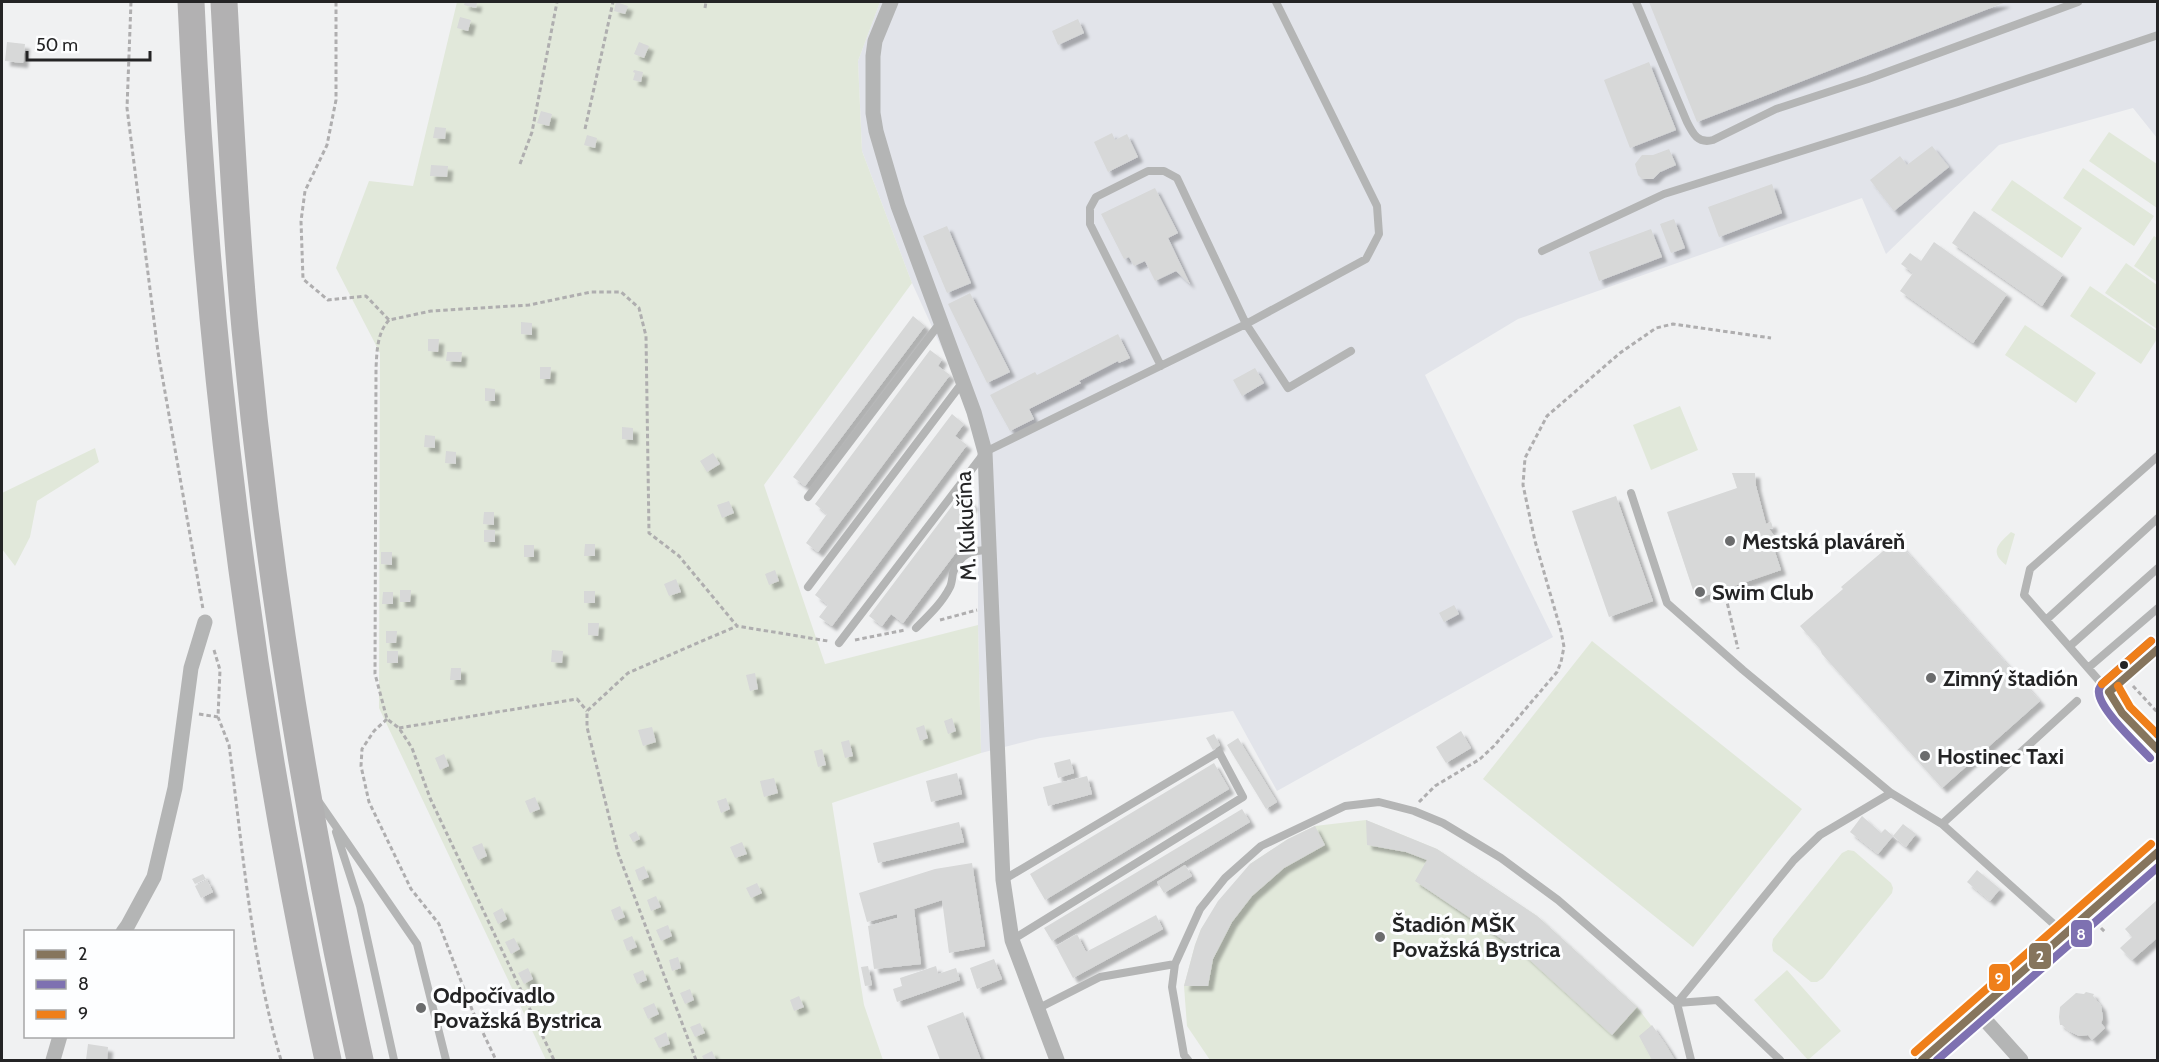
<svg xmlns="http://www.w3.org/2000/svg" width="2159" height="1062" viewBox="0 0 2159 1062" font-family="Cabin,sans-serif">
  <defs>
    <filter id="shadow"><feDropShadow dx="5" dy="5" stdDeviation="1.5" flood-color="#0004"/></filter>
  </defs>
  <rect width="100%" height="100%" fill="#f0f1f2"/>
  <path fill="#e2e4ea" d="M880 2H2157V138L2133 108 1999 145 1886 254 1862 198 1518 319 1425 375 1553 637 1277 791 1233 711 1040 738 981 753 978 625V447L954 375 912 283 862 151 858 61Z"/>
  <path fill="#e1e8da" d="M457 2H880L858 61 862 151 912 283 764 485 825 664 978 625 981 753 832 803 864 1005 883 1060H546L379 708 380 353 336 268 369 181 413 186Z
    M2109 132 2157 164V208L2089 161Z
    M2083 168 2154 216 2134 246 2063 198Z
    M2012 180 2082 228 2062 258 1991 210Z
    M2154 236 2157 238V282L2134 266Z
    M2126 263 2157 285V329L2105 293Z
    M2090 286 2157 331V339L2141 364 2070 316Z
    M2025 325 2096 373 2076 403 2005 355Z
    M1680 406 1698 450 1651 470 1633 425Z
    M95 448 99 462 37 501 30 537 15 566 2 549V493Z
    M2011 532 2015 534 2006 565C1989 552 1998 544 2011 532Z
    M1592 641 1802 809 1693 947 1483 779Z
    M1366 820 1437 849 1537 916 1637 1007 1666 1045 1675 1060H1210L1187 1026 1184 986 1195 945 1201 929 1250 864 1288 839 1315 826Z
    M1848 850 1854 851 1891 883 1893 888 1892 893 1823 978 1817 982H1811L1773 951 1772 945 1773 939 1842 853Z
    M1787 970 1841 1031 1808 1060 1754 1000Z"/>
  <path fill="#d7d8d8" filter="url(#shadow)" d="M465 2H477L476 8 464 5Z
    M616 2 628 6 625 14 614 11Z
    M1649 2H2006L1697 122Z
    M460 17 471 20 468 31 457 28Z
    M1078 19 1084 33 1058 45 1052 31Z
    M7 42 25 44 23 63 5 61Z
    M639 42 649 46 644 58 634 54Z
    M1649 62 1676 130 1630 148 1604 80Z
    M634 70 643 72 641 82 633 80 635 73 633 72Z
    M541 111 552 114 549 126 537 123Z
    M435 127 446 128 445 139 433 138Z
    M1112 133 1115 140 1127 134 1138 157 1108 172 1094 142Z
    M587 135 597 138 595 148 584 145Z
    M1932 146 1949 167 1894 211 1870 180 1900 156 1907 165Z
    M1669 149 1676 165 1660 172 1653 179H1642L1638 175 1635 164 1642 155H1653Z
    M431 165 448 166 447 177 430 176Z
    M1772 184 1782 213 1719 237 1708 207Z
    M1155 188 1178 233 1168 238 1190 284 1176 271 1155 281 1145 261 1134 266 1129 257 1124 259 1101 214Z
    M1974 211 2063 274 2042 306 1952 243Z
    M1674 219 1685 248 1671 253 1660 224Z
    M947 226 971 283 947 293 923 236Z
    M1651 229 1662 257 1599 281 1589 252Z
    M1934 242 2007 294 1973 343 1900 291 1913 273 1901 264 1910 253 1921 261Z
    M970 293 1010 372 987 383 948 304Z
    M913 316 925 326 805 486 793 477Z
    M521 322 532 323V335L521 334Z
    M1118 334 1130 358 1119 363 1118 361 1079 381 1081 383 1029 409 1034 419 1010 431 990 395 1035 372 1037 375Z
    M428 339H439L438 352 428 351Z
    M930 350 942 359 938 366 950 375 818 552 806 543 827 514 815 504Z
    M447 352H462L461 362 446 361Z
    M540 367H551L550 379H540Z
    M1255 368 1264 383 1242 396 1233 380Z
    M485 388 495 389V401H485Z
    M952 414 964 424 955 436 967 445 832 626 819 617 828 605 815 595Z
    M622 427 633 428V440L622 439Z
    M425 435 435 436V448L424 447Z
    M446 451 456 452V464L445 463Z
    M713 453 720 464 707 472 700 461Z
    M1732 473H1755L1756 486 1766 524 1771 522 1773 528 1769 529 1776 538 1771 540 1781 570 1696 599 1667 512 1737 488Z
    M961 494 973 504 960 522 972 531 903 623 891 614 882 626 869 616Z
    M1616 496 1653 601 1609 617 1572 511Z
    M729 501 734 513 722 518 717 505Z
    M484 512H494V525L483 524Z
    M484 530H495V542H484Z
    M1896 540 2040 701 1942 788 1822 654 1820 649 1800 626 1843 589 1841 587Z
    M585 544H595V556H584Z
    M524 545H534V557H524Z
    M381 552H392V565L381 564Z
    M775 570 779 581 769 585 765 574Z
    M676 579 681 592 669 596 664 584Z
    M400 590H411L410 602H400Z
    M584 591H595V603H584Z
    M383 592H393V604H382Z
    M1454 605 1459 614 1444 622 1439 613Z
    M588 623H599L598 636 588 635Z
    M386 631H397L396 643H386Z
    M552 650 563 651 562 663 551 662Z
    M387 651H398V663H387Z
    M451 668H461V680H450Z
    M755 673 758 689 750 691 746 675Z
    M952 718 956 731 948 734 944 721Z
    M924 725 928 738 920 741 916 728Z
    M652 727 656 742 643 746 638 730Z
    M1461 731 1471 748 1446 763 1436 747Z
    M1214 734 1220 745 1213 750 1206 738Z
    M1238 738 1277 802 1266 809 1227 745Z
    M849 740 853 756 845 758 841 742Z
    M822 749 826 765 818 767 814 751Z
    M444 754 449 766 440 770 435 758Z
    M1070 759 1074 773 1058 778 1054 763Z
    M1214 763 1229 789 1045 900 1030 874Z
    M957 773 962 794 931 802 926 781Z
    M1087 776 1092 794 1048 806 1043 787Z
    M774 778 778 793 764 797 760 781Z
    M535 797 540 809 530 813 525 801Z
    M726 798 730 809 721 813 717 801Z
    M1242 809 1250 822 1052 941 1044 928Z
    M1862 816 1881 833 1885 829 1893 836 1878 854 1850 832Z
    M1366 820 1437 849 1537 916 1637 1007 1612 1035 1521 952 1415 881 1427 860 1406 852 1367 845Z
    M959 822 964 842 878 863 873 843Z
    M1903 824 1916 834 1906 847 1893 836Z
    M1315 826 1325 845 1284 868 1252 896 1232 922 1213 959 1208 986H1184L1195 945 1201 929 1218 901 1250 864 1288 839Z
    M636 831 640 839 633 842 629 835Z
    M742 842 747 854 735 858 730 847Z
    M482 843 487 856 478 860 472 847Z
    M972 863 985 946 949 953 942 900 914 909 921 964 874 969 868 926 897 918V914L867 922 859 893 935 869Z
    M1185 865 1192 876 1164 893 1157 882Z
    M644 866 649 877 639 881 635 870Z
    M1977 870 2000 889 1990 901 1967 882Z
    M203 874 206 879 195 884 192 879Z
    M207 880 213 892 201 898 195 886Z
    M757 883 762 893 751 898 746 888Z
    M656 896 661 907 651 911 647 900Z
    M2157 900V938L2132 960 2120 948 2132 937 2125 929Z
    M620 906 625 917 615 921 611 910Z
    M502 908 507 919 498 924 493 913Z
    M1156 915 1163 929 1073 978 1056 946 1077 934 1086 952Z
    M668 925 672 936 661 941 656 930Z
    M632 936 637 947 627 951 623 940Z
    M514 938 520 949 511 954 505 942Z
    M678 957 681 968 672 971 669 960Z
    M994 959 1002 979 977 989 970 968Z
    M868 966 872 985 865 986 861 967Z
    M936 966 938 974 956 968 960 980 897 1002 893 989 902 986 900 978Z
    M528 968 533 979 524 984 518 973Z
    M643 970 647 980 637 984 633 974Z
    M690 989 694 1000 685 1004 680 993Z
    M2086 992 2094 994 2093 996 2101 1006 2103 1018 2101 1023 2105 1028 2092 1040 2088 1035 2079 1036 2069 1031 2062 1025H2060L2059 1017 2060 1007 2076 993 2084 994Z
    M799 996 804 1007 794 1011 790 1000Z
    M654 1003 659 1014 648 1019 643 1008Z
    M963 1012 981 1060H940L927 1026Z
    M700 1023 705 1033 695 1037 690 1027Z
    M1652 1025 1666 1045 1675 1060H1652L1639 1036Z
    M666 1032 670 1044 659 1048 654 1038Z
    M88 1044 108 1047 107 1060H86Z
    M712 1051 716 1060H704L702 1056Z"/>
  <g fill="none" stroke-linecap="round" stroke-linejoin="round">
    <path stroke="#afaeaf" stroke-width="3" stroke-dasharray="4.5 3" stroke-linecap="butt" d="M131 2 127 108 158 352 203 609
      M336 2V100L327 145 305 191 301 221 303 279 328 300 366 296 389 320 431 311 529 305 591 292H621L639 308 646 336 649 533 679 556 737 626 828 641
      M705 8 706 2
      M585 129 613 2
      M520 164 532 132 557 2
      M389 320C377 333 377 351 376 368L375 674 387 719 399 728 412 748 430 798 554 1060
      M1724 589 1738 649
      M940 620 977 610
      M855 640 905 630
      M214 650 220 670 218 717 229 745C243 850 251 958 281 1060
      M2111 671 2113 670
      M2133 686 2158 713
      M199 714 218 717
      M387 719 374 731 362 749 361 766 369 802 411 889 439 924 473 1012 496 1060
      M399 728 577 699 587 711
      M1419 802 1435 786 1480 759 1494 746 1557 672 1561 662 1564 647 1561 631 1535 541 1523 485 1525 458 1547 416 1620 353 1656 328 1673 324 1771 338
      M2101 928 2105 932
      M696 1060 618 853 587 727V711L628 673 737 626"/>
    <path stroke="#b4b5b5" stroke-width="8" d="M1636 2 1687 122C1693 134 1698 144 1713 140L1776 109 1868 79 2078 2
      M1542 251 1664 194 1958 102 2158 35
      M1161 366 1090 224V208L1096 197 1148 171H1164L1177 178 1246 324 1288 388 1351 351
      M2158 456 2030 569 2024 595 2109 692 2122 713 2158 751
      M1631 493 1667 603 1743 670 1891 793 1942 824
      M808 497 940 323
      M808 587 962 383
      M2046 620 2158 518
      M916 628C929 615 942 603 950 587 952 583 952 578 953 573 960 553 972 550 990 550
      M839 643 985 452 1246 324 1366 259 1379 234 1377 206 1276 2
      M2070 646 2158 568
      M2088 668 2158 608
      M2109 692 2158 649
      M319 802 417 944 446 1060
      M336 832 360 906 394 1060
      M1003 880 1219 752 1243 797 1012 940
      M2066 935 1942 824 2077 701
      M1037 1009 1100 977 1175 964
      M1188 1060 1184 1055 1172 987 1175 964 1200 909 1225 878 1261 846 1345 806 1379 802 1414 811 1443 823 1501 858 1558 900 1677 1003 1691 1060
      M1780 1060 1717 1000 1677 1003 1794 860 1820 835 1891 793"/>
    <path stroke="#b4b5b5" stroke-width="15" d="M891 2 875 41 873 56V113L876 131 898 206 974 412 985 452 1003 880 1012 940 1057 1060
      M123 932 128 925 154 877 175 788 191 668 205 622
      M1977 1011 2021 1060
      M53 1060 60 1036
      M1922 1060 2066 935 2158 852"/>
    <path stroke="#b2b1b2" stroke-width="27" d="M191 2C207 356 253 714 328 1060
      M224 2C230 111 235 220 245 329 268 574 307 819 360 1060"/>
    <defs>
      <path id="bus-1" d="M2109 692 2122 713 2158 750
        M2109 692 2158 649
        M1922 1060 2158 852"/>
      <path id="bus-2" d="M2150 758C2138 745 2100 710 2099 693 2098 688 2100 688 2102 684L2151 641
        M1937 1060 2158 867"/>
      <path id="bus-3" d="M2102 684 2151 641
        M2118 686 2130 707 2158 735
        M1915 1052 2151 844"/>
    </defs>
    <use href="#bus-1" stroke="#fdfeff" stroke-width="12"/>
    <use href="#bus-2" stroke="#fdfeff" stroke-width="12"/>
    <use href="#bus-3" stroke="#fdfeff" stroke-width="12"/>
    <use href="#bus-1" stroke="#86755d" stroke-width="8"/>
    <use href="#bus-2" stroke="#7e71b1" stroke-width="8"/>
    <use href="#bus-3" stroke="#ef7f1a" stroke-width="8"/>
  </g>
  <g fill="#6b6c6d" stroke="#fdfeff" stroke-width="2">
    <circle cx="1730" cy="541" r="6"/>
    <circle cx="1700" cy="592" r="6"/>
    <circle cx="1931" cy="678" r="6"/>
    <circle cx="1925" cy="756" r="6"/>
    <circle cx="1380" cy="937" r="6"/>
    <circle cx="421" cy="1008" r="6"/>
  </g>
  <circle fill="#242425" stroke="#fdfeff" stroke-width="2" cx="2124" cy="665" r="5"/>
  <g text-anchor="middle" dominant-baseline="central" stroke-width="6" stroke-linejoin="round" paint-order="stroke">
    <g font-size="22" fill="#242425" stroke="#fdfeff">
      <text transform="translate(966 526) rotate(-93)">M. Kukučína</text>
    </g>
    <g font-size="22" font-weight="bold" fill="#242425" stroke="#fdfeff" text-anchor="start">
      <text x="1742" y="541">Mestská plaváreň</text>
      <text x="1712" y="592">Swim Club</text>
      <text x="1943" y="678">Zimný štadión</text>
      <text x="1937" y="756">Hostinec Taxi</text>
      <text x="1392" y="924">Štadión MŠK<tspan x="1392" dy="25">Považská Bystrica</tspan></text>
      <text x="433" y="995">Odpočívadlo<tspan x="433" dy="25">Považská Bystrica</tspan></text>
    </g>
  </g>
  <g stroke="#fdfeff" stroke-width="2">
    <rect x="2070" y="919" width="23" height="29" rx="6" fill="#7e71b1"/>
    <rect x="2028" y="942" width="24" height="28" rx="6" fill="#86755d"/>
    <rect x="1988" y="963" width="23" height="29" rx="6" fill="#ef7f1a"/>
  </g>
  <g font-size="16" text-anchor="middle" font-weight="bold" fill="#fff">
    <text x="2081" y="940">8</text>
    <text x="2040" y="962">2</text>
    <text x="1999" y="984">9</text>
  </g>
  <rect width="2159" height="1062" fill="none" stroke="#242425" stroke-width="6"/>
  <rect x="24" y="930" width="210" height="108" fill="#fdfeff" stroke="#a6a7a8" stroke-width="1.5"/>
  <rect x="36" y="950" width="30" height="9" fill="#86755d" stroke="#a6a7a8" stroke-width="1.5"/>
  <text x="78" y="960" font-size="18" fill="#242425">2</text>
  <rect x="36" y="980" width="30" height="9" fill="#7e71b1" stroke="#a6a7a8" stroke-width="1.5"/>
  <text x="78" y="990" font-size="18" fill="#242425">8</text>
  <rect x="36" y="1010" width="30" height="9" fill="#ef7f1a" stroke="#a6a7a8" stroke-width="1.5"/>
  <text x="78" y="1020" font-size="18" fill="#242425">9</text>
  <path d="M27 51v9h123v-9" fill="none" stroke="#242425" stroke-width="3"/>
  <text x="36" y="51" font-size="18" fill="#242425" stroke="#fdfeff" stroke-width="4.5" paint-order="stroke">50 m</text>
</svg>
